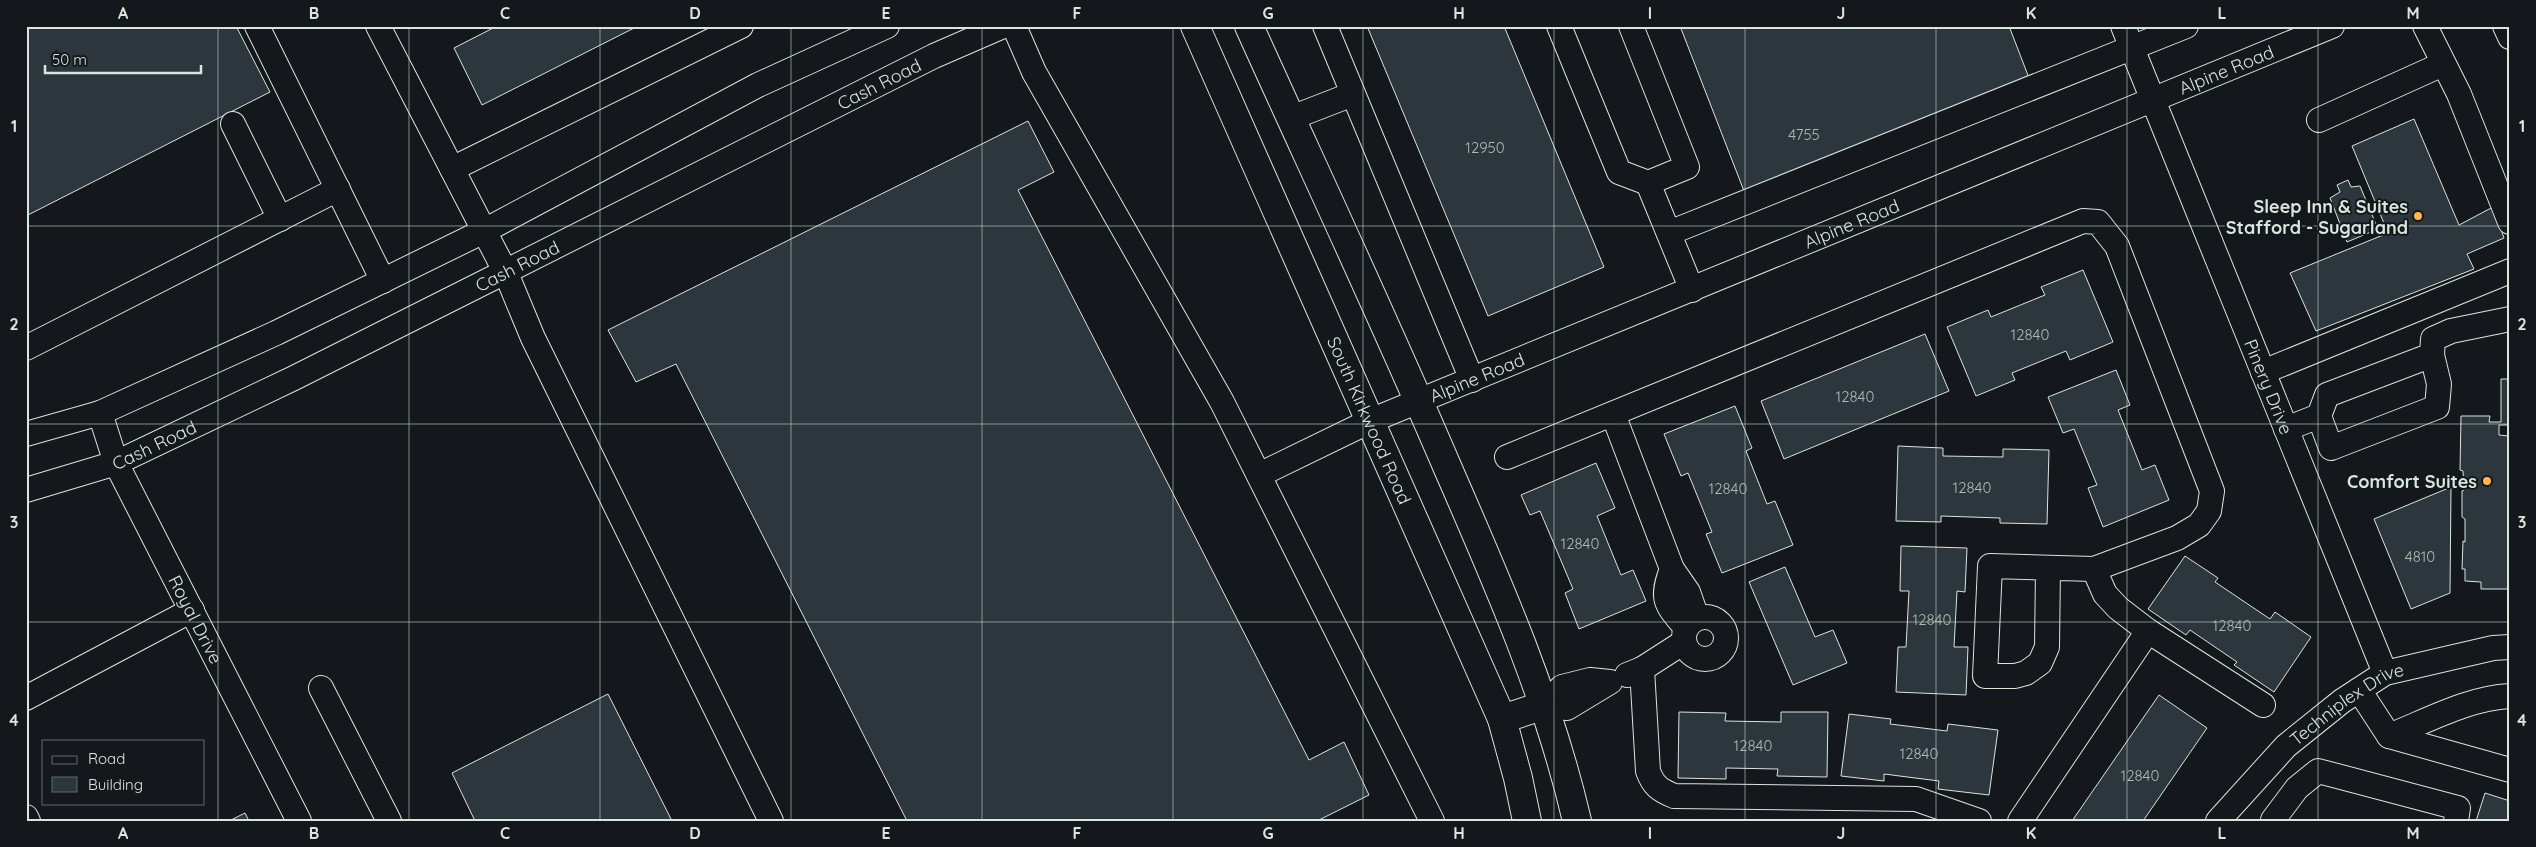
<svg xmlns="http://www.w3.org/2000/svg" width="2536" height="847" viewBox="0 0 2536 847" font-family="Quicksand,sans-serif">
  <rect width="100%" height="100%" fill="#14181c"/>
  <path fill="#2c363c" stroke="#d8e6dc" d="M26 26H236L270 92 26 216Z
    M497 26H638L482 105 454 48Z
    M1367 26H1504L1604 267 1488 316Z
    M1680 26H2009L2029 78 1744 191Z
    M2414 119 2459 225 2493 207 2504 238 2467 254 2474 269 2316 331 2290 273 2388 233 2352 146Z
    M1028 121 1054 172 1018 190 1309 760 1344 742 1369 795 1317 821H907L676 364 636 382 608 330Z
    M2348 180 2351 187 2360 186 2378 229 2347 242 2330 198 2340 192 2337 185Z
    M2083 270 2113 342 2070 360 2066 351 2012 373 2015 380 1976 396 1947 327 1988 310 1991 317 2045 295 2041 287Z
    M1925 334 1949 391 1784 459 1761 401Z
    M2116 370 2130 405 2118 410 2142 470 2155 465 2169 500 2103 527 2088 488 2097 485 2074 429 2063 433 2048 397Z
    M2501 379H2510V425H2499V435L2508 436V429H2510V589H2481V582L2465 581V569H2462L2463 541 2465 542V519L2462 517V491L2464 490 2463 471 2460 470 2461 416H2490L2489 422H2501Z
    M1735 406 1752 448 1746 451 1767 504 1775 501 1793 545 1722 573 1706 534 1712 532 1688 473 1681 476 1664 434Z
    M1898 446 1943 448V456L2003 457V449L2049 450 2047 524 2000 523V518L1941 516V522L1896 521Z
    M1596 463 1615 508 1597 516 1621 575 1633 570 1646 601 1579 629 1565 593 1573 589 1540 511 1530 515 1521 495Z
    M2451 487 2450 593 2411 609 2374 519Z
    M1901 546 1967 548 1965 592 1957 591 1954 647H1968L1966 695 1896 692 1898 647H1906L1909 591H1900Z
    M2185 556 2218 578 2215 582 2270 619 2275 612 2311 637 2274 692 2234 665 2237 662 2190 630 2186 635 2148 609Z
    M1785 567 1815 637 1833 630 1847 663 1793 685 1749 582Z
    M608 694 672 821H475L452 773Z
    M2159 695 2207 728 2143 821H2072Z
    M1679 712 1726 713 1725 721 1781 722V712H1828L1827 777 1777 776 1778 769 1726 768V779L1678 778Z
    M1849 714 1891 719 1890 724 1947 731 1948 724 1998 730 1989 795 1938 789 1939 781 1884 774V781L1841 776Z
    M2485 793 2510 801V821H2476Z
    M245 813 249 821H229Z"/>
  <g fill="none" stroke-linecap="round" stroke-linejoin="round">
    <defs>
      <g id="minor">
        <path d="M257 26 383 281"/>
        <path d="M378 26 506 273 533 338 771 821"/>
        <path d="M1014 26 1034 72 1222 402 1432 821"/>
        <path d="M1325 26 1472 380"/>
        <path d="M1559 26 1619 172 1648 183"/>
        <path d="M1631 26 1687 167 1648 183 1692 290"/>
        <path id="s1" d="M2123 26 2385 673"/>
        <path d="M2425 26 2459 94 2510 222"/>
        <path d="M2505 26 2510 37"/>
        <path d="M1291 118 1353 94"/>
        <path d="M2319 120 2443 64"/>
        <path d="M233 124 280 219"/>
        <path d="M452 169 741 26"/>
        <path d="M1669 233 2186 26"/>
        <path d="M26 348 338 189"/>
        <path d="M2263 372 2510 271"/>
        <path id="s2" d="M100 413 116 463 299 821"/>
        <path d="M1613 414 1672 569 1688 592 1697 618"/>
        <path d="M2319 416 2331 448 2437 407 2439 384 2432 355"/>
        <path d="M2286 429 2319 416 2327 395 2432 355 2433 339 2451 331 2510 319"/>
        <path d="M26 434 100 413 276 333 484 231 758 85 887 26"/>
        <path d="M1507 457 2083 221 2098 222 2117 246 2212 491 2209 511 2199 525 2177 538 2094 569 1990 566 1985 676H2015L2026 673 2040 663 2047 647 2048 568"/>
        <path id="s3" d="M1259 475 1370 421 2332 26"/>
        <path id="s4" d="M26 490 116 463 294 378 934 56 1003 26"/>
        <path d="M1672 569C1660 600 1666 604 1686 628"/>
        <path d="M2094 569 2105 594 2118 608 2148 631 2263 705"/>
        <circle cx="1705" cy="638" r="21"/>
        <path d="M1642 669 1648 771C1653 785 1659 790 1674 796L1916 799 1979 821"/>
        <path d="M1627 675 1642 669 1684 642"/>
        <path d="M1590 680 1610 682 1567 708 1545 705 1562 687Z"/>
        <path d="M321 688 389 821"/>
        <path d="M2359 690 2389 736C2427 721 2468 698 2510 696"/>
        <path d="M26 698 192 610"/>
        <path d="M2389 736 2510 770"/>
        <path d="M26 817 28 821"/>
        <path d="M2020 821 2148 631"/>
        <path id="s5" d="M2218 821 2286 746 2342 701 2385 673 2493 648 2510 647"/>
        <path d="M2276 821 2273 820 2297 788 2318 771 2458 808 2456 821"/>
      </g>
      <g id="major">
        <path id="s6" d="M1195 26 1502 719 1518 778 1527 821"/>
        <path d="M1249 26C1315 172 1383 317 1446 464 1497 581 1548 696 1577 821"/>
        <path d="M1502 719 1545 705"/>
      </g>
    </defs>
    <use href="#minor" stroke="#d8e6dc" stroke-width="26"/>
    <use href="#major" stroke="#d8e6dc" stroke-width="30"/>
    <use href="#minor" stroke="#14181c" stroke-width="24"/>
    <use href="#major" stroke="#14181c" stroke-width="28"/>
  </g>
  <path fill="none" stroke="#d8e6dc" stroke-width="1" stroke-opacity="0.55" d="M218 26V821M409 26V821M600 26V821M791 26V821M982 26V821M1173 26V821M1363 26V821M1554 26V821M1745 26V821M1936 26V821M2127 26V821M2318 26V821M26 226H2510M26 424H2510M26 622H2510"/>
  <g fill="#ffb74d" stroke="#14181c" stroke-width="2">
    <circle cx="2418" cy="216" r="5"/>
    <circle cx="2487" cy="481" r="5"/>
  </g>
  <g text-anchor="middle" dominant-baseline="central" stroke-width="4" stroke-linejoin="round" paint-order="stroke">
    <g font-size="15" fill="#adbab4">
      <text x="1804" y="134">4755</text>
      <text x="1485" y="147">12950</text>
      <text x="2030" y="334">12840</text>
      <text x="1855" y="396">12840</text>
      <text x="1972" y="487">12840</text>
      <text x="1728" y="488">12840</text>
      <text x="1580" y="543">12840</text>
      <text x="2420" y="556">4810</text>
      <text x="1932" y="619">12840</text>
      <text x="2232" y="625">12840</text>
      <text x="1753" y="745">12840</text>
      <text x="1919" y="753">12840</text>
      <text x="2140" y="775">12840</text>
    </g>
    <g font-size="18" fill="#d8e6dc" stroke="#14181c">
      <text stroke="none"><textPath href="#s3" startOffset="1049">Alpine Road</textPath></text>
      <text stroke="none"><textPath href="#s4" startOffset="946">Cash Road</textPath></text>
      <text stroke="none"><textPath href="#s3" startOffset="644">Alpine Road</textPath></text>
      <text stroke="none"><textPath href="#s4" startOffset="541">Cash Road</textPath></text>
      <text stroke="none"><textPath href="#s3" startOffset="239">Alpine Road</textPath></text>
      <text stroke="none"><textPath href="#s1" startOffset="389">Pinery Drive</textPath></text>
      <text stroke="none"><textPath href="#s6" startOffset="431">South Kirkwood Road</textPath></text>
      <text stroke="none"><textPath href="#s4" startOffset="136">Cash Road</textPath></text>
      <text stroke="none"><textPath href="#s2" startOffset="228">Royal Drive</textPath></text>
      <text stroke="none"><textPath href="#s5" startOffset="176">Techniplex Drive</textPath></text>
    </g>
    <g font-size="18" font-weight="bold" fill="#d8e6dc" stroke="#14181c" text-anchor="end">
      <text x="2408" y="206">Sleep Inn &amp; Suites<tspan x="2408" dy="21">Stafford - Sugarland</tspan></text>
      <text x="2477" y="481">Comfort Suites</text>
    </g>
  </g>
  <rect width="2536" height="847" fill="none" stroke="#14181c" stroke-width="55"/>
  <rect x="42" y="740" width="162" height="65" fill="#14181c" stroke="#626a69"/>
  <rect x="52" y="756" width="25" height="8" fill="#14181c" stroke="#626a69"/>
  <text x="88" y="764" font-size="15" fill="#d8e6dc">Road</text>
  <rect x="52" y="777" width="25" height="15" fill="#2c363c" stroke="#626a69"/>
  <text x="88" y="790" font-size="15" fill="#d8e6dc">Building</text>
  <path d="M45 65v8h156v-8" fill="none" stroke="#d8e6dc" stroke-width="2.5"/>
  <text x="52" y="65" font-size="15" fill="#d8e6dc" stroke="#14181c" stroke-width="4" paint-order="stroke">50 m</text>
  <rect x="28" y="28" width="2480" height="792" fill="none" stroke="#d8e6dc" stroke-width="2"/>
  <g font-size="16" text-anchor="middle" font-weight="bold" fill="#d8e6dc">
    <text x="123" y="19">A</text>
    <text x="314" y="19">B</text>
    <text x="505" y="19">C</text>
    <text x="695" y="19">D</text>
    <text x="886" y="19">E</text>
    <text x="1077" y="19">F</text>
    <text x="1268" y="19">G</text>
    <text x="1459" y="19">H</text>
    <text x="1650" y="19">I</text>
    <text x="1841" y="19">J</text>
    <text x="2031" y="19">K</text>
    <text x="2222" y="19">L</text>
    <text x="2413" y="19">M</text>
    <text x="14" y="132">1</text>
    <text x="2522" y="132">1</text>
    <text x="14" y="330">2</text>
    <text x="2522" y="330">2</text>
    <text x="14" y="528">3</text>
    <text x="2522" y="528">3</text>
    <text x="14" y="726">4</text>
    <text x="2522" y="726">4</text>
    <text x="123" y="839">A</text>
    <text x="314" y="839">B</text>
    <text x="505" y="839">C</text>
    <text x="695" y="839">D</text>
    <text x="886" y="839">E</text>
    <text x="1077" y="839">F</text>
    <text x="1268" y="839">G</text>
    <text x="1459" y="839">H</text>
    <text x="1650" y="839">I</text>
    <text x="1841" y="839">J</text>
    <text x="2031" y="839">K</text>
    <text x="2222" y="839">L</text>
    <text x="2413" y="839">M</text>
  </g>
</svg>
